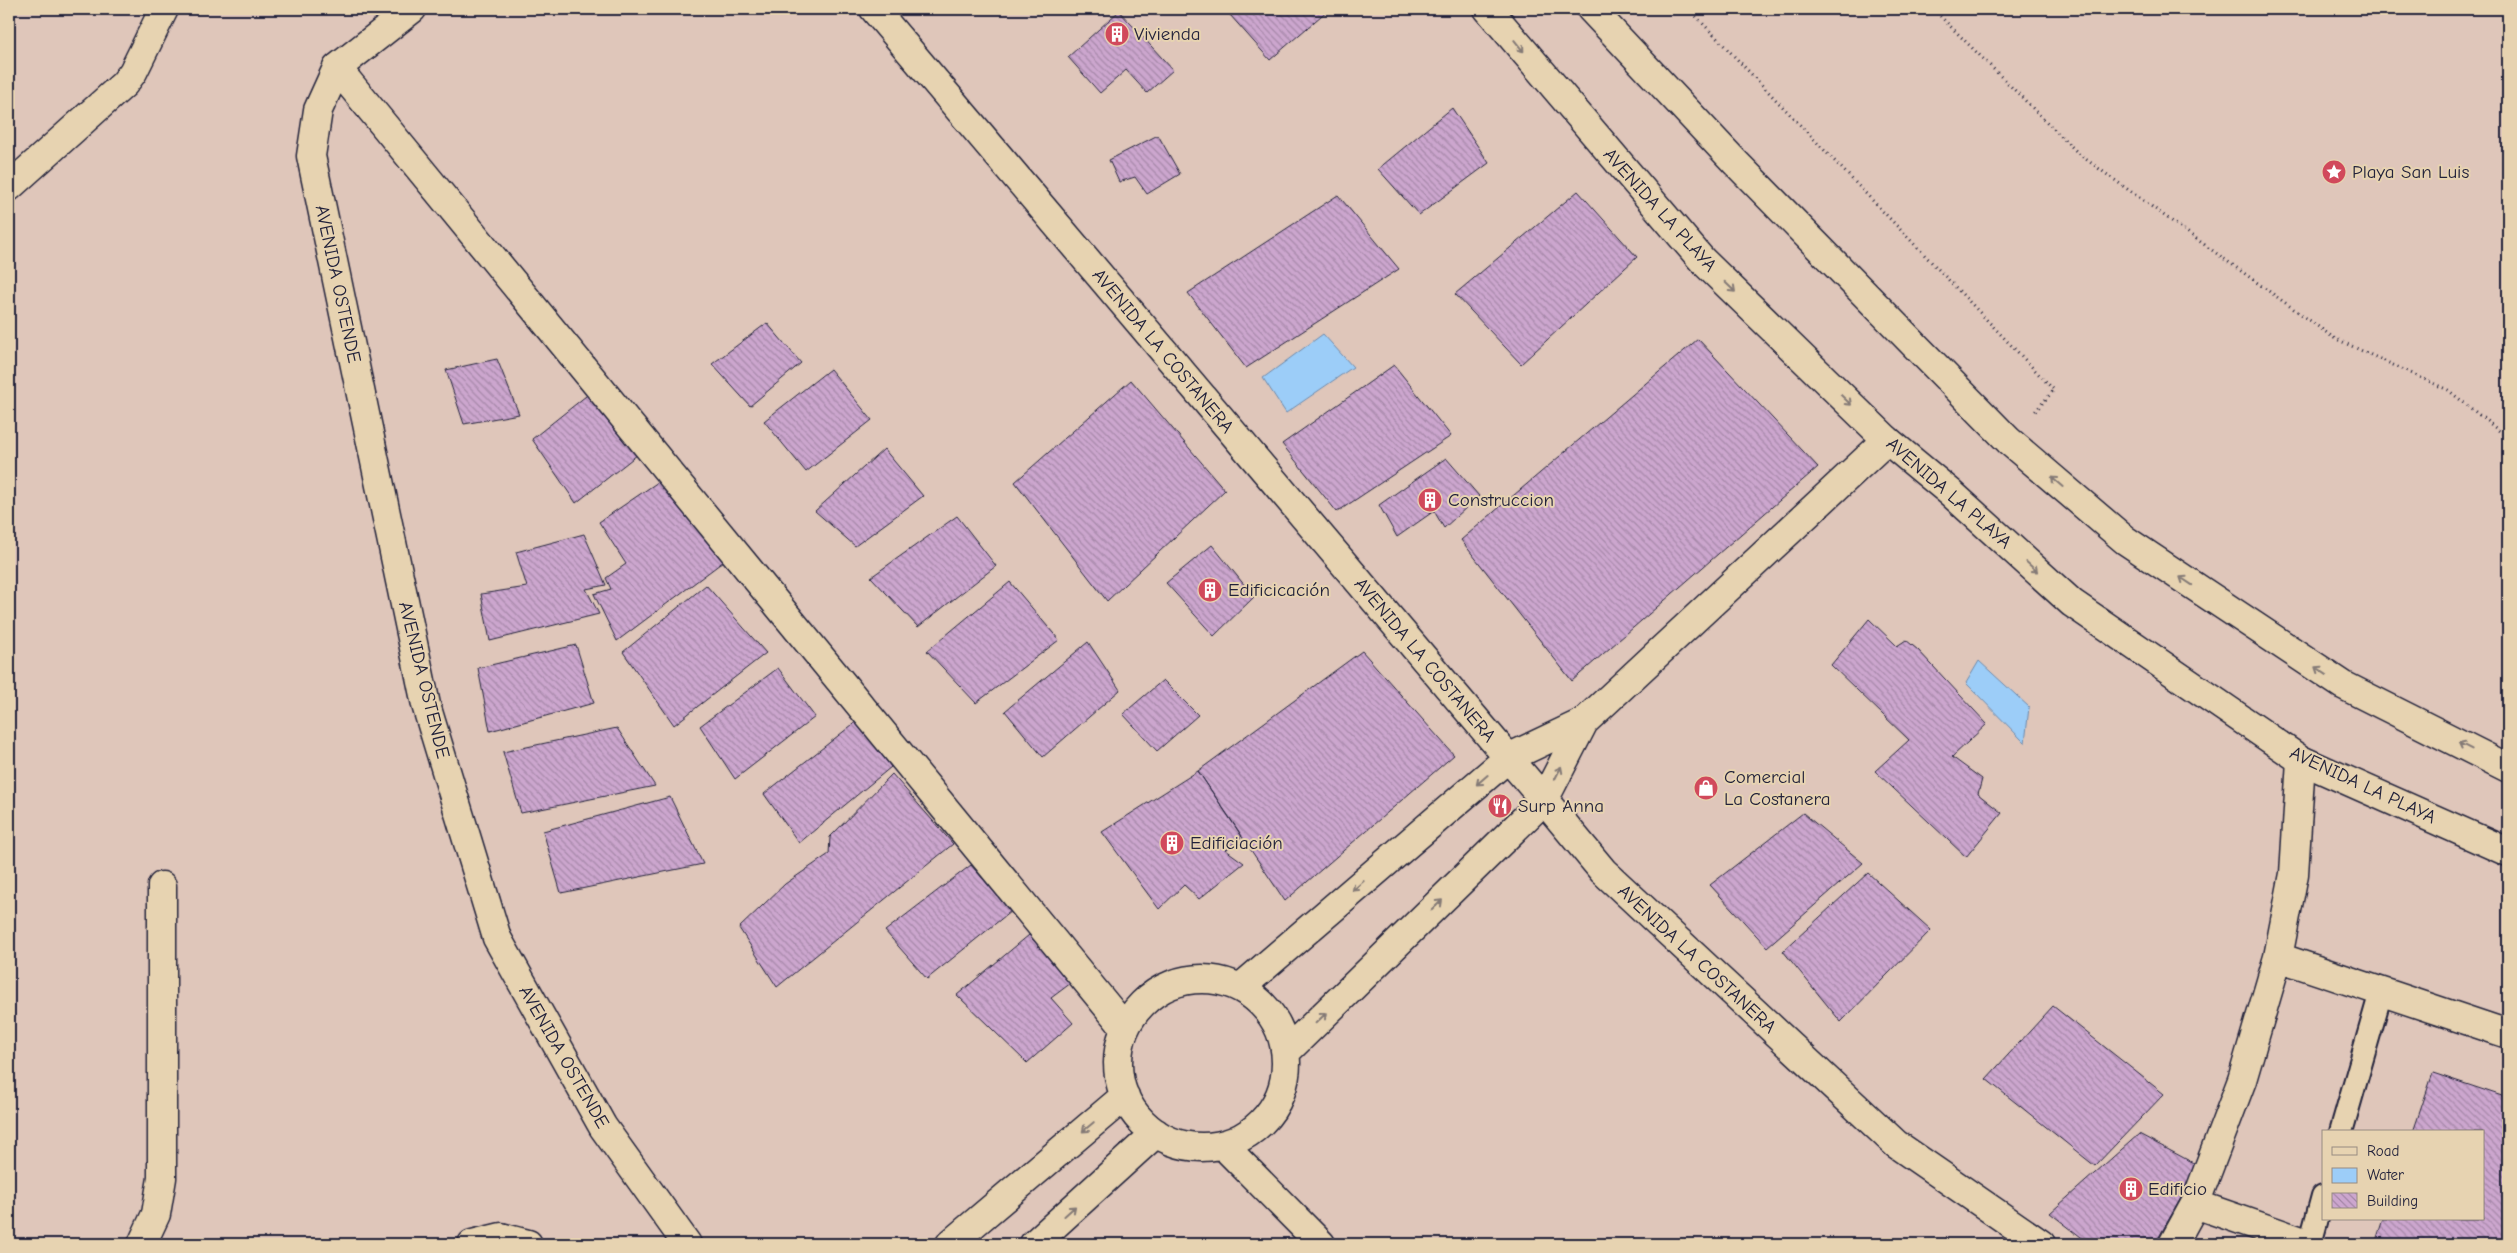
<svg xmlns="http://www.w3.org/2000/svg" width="2517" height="1253" viewBox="0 0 2517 1253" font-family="'Comic Neue',sans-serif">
  <defs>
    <pattern id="building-back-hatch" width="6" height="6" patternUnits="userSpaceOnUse" patternTransform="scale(1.25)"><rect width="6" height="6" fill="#cca6ce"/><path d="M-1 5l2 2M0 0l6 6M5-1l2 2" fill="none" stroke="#a587a8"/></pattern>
  </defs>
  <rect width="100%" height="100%" fill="#dfc6ba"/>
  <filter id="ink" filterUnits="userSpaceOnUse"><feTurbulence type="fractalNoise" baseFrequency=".02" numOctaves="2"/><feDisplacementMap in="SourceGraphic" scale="10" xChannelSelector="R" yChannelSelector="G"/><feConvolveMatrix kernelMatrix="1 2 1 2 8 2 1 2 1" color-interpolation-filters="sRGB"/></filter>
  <g filter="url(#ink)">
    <path fill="#9ccdf8" stroke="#6b89ac" d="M1323 334 1353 367 1286 413 1263 378Z
      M1979 661 2029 707 2025 743 1966 683Z"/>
    <path fill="url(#building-back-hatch)" stroke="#22223b" d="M1238 9H1329L1270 60 1230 15Z
      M1119 11 1173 70 1147 93 1126 70 1100 93 1068 57Z
      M1452 108 1489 163 1419 215 1378 169Z
      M1158 135 1180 174 1147 194 1135 177 1119 182 1109 160Z
      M1578 191 1637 257 1521 364 1455 294Z
      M1338 195 1399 269 1246 368 1188 293Z
      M767 323 801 363 750 406 712 364Z
      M1698 339 1818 467 1572 681 1461 540Z
      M497 359 519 414 464 424 446 370Z
      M1394 365 1451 436 1337 512 1282 444Z
      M830 369 872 420 806 472 764 421Z
      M1131 380 1225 490 1107 601 1015 482Z
      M591 392 642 451 576 503 532 439Z
      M884 449 923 496 855 546 815 511Z
      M1446 458 1479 496 1444 528 1434 511 1397 537 1379 505Z
      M658 482 724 561 617 641 594 594 611 589 606 578 626 564 599 522Z
      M957 516 996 566 918 627 871 577Z
      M584 534 606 585 586 589 599 614 490 641 481 594 527 587 516 552Z
      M1212 545 1254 597 1214 636 1166 583Z
      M1010 582 1059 640 976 703 927 651Z
      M706 585 766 653 674 725 623 652Z
      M1869 619 1897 646 1906 640 1918 650 1987 724 1952 757 1982 779 1978 794 2002 813 1966 857 1875 771 1909 740 1831 665Z
      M1088 642 1120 690 1043 757 1005 711Z
      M576 645 594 703 490 731 478 668Z
      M1362 651 1454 755 1285 901 1198 771Z
      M778 668 815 717 735 779 700 726Z
      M1163 680 1198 715 1157 751 1123 714Z
      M857 721 891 767 799 843 764 794Z
      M617 728 655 786 521 813 503 752Z
      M1198 771 1242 836 1226 850 1244 863 1199 899 1184 885 1159 909 1102 832Z
      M892 774 953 844 777 987 739 928 785 884 829 854 830 837Z
      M670 797 703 864 561 893 543 831Z
      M1803 813 1863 863 1767 947 1710 885Z
      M971 865 1011 911 927 979 885 931Z
      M1868 873 1931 930 1841 1022 1783 951Z
      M1029 935 1071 983 1051 998 1073 1023 1027 1063 957 995Z
      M2053 1006 2164 1094 2095 1166 1986 1079Z
      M2433 1073 2508 1098V1244H2375L2383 1219H2483V1132H2413Z
      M2139 1134 2199 1166 2155 1244H2090L2050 1213Z"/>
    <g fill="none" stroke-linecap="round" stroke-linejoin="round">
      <defs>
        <path id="service" d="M2341 1132 2381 992
          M2310 1244 2323 1196"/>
        <path id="minor" d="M412 9 337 68 318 110 311 156 426 705 497 938 603 1127 687 1244
          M874 9 1544 800 1603 871 1896 1144 2041 1244
          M337 68 1125 1028
          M9 187 124 84 133 72 164 9
          M2278 957 2508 1034
          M1118 1063a84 84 0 1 1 168 0a84 84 0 1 1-168 0Z
          M1240 988 1508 758 1584 722 1887 440
          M1286 1052 1544 800 1584 722
          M1223 1145 1321 1244
          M2195 1204 2310 1244
          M142 1244 156 1214 162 1178V886
          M472 1244 501 1237 528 1244
          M950 1244 1125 1096
          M1034 1244 1156 1133
          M2173 1244 2195 1204 2242 1080 2278 957 2294 874 2301 760"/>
        <path id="primary" d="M1488 9 1702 260 1887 440 1951 493 2072 603 2301 760 2508 852
          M1591 9 1735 162 2009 441 2125 540 2343 685 2508 768"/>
      </defs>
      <use href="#service" stroke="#22223b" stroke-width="26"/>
      <use href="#minor" stroke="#22223b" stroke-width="31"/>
      <use href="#primary" stroke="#22223b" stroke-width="31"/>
      <path stroke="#22223b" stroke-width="3" stroke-dasharray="1 4" stroke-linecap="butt" d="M1689 9 2054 390 2033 414
        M1933 9 2080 155 2334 338 2448 390 2508 438"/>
      <use href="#service" stroke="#e7d3b1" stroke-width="22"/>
      <use href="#minor" stroke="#e7d3b1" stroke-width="28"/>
      <use href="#primary" stroke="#e7d3b1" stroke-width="28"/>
    </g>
    <defs><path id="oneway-shaft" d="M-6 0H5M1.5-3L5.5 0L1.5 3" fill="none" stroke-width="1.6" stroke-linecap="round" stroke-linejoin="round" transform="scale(1.25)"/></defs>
    <g stroke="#847a76">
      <use href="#oneway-shaft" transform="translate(1519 46) rotate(51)"/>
      <use href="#oneway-shaft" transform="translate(1730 287) rotate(44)"/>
      <use href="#oneway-shaft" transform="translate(1846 400) rotate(44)"/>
      <use href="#oneway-shaft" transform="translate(2057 482) rotate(-139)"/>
      <use href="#oneway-shaft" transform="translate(2032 567) rotate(42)"/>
      <use href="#oneway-shaft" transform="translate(2186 581) rotate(-146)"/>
      <use href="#oneway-shaft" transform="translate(2321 671) rotate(-146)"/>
      <use href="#oneway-shaft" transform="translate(2465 746) rotate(-153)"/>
      <use href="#oneway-shaft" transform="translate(1558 773) rotate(-63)"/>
      <use href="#oneway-shaft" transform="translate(1482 780) rotate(139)"/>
      <use href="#oneway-shaft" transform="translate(1358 886) rotate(139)"/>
      <use href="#oneway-shaft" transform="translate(1437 905) rotate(-44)"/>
      <use href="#oneway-shaft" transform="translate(1321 1018) rotate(-44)"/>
      <use href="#oneway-shaft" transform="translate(1088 1127) rotate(140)"/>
      <use href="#oneway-shaft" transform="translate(1070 1211) rotate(-42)"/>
    </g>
  </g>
  <defs>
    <symbol id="building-disc" viewBox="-11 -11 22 22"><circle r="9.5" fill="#d1495b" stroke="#e7d3b1"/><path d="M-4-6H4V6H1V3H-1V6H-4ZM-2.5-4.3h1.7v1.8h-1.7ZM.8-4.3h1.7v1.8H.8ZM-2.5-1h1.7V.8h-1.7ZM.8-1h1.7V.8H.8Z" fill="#fff"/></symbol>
    <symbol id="sight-disc" viewBox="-11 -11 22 22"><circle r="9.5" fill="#d1495b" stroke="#e7d3b1"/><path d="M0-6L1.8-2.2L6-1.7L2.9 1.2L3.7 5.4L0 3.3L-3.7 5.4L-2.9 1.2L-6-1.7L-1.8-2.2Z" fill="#fff"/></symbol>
    <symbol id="shop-disc" viewBox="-11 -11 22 22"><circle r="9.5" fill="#d1495b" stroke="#e7d3b1"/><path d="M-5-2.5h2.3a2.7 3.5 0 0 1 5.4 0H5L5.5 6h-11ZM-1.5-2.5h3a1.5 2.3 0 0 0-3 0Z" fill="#fff"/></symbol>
    <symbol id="restaurant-disc" viewBox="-11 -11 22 22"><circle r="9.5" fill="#d1495b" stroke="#e7d3b1"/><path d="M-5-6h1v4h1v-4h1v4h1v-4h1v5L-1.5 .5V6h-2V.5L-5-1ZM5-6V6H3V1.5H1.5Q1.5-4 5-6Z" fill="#fff"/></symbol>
  </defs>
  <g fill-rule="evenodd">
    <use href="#building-disc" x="1103" y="20" width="28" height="28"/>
    <use href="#sight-disc" x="2320" y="158" width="28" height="28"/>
    <use href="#building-disc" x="1416" y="486" width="28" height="28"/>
    <use href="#building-disc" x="1196" y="576" width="28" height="28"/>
    <use href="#shop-disc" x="1692" y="774" width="28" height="28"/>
    <use href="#restaurant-disc" x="1486" y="792" width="28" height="28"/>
    <use href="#building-disc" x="1158" y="829" width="28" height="28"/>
    <use href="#building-disc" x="2117" y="1175" width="28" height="28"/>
  </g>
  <g text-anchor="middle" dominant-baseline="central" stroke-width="4" stroke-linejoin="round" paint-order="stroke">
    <g font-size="19" fill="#22223b" stroke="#e7d3b1" text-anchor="start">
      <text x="1134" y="34">Vivienda</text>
      <text x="2352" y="172">Playa San Luis</text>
      <text x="1448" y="500">Construccion</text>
      <text x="1228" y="590">Edificicación</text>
      <text x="1724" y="777">Comercial<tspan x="1724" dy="22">La Costanera</tspan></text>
      <text x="1518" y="806">Surp Anna</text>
      <text x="1190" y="843">Edificiación</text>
      <text x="2148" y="1189">Edificio</text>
    </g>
    <g font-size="19" fill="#22223b" stroke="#e7d3b1">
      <text transform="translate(1660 210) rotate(48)">AVENIDA LA PLAYA</text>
      <text transform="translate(338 284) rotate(78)">AVENIDA OSTENDE</text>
      <text transform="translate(1163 351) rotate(50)">AVENIDA LA COSTANERA</text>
      <text transform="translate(1949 493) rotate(41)">AVENIDA LA PLAYA</text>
      <text transform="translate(1425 660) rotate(50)">AVENIDA LA COSTANERA</text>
      <text transform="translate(424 680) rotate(76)">AVENIDA OSTENDE</text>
      <text transform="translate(2363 785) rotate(25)">AVENIDA LA PLAYA</text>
      <text transform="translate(1697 959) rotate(43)">AVENIDA LA COSTANERA</text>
      <text transform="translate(564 1057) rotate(60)">AVENIDA OSTENDE</text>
    </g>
  </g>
  <rect width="2517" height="1253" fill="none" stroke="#e7d3b1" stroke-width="30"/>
  <rect x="15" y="15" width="2487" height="1223" fill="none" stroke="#22223b" stroke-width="2" filter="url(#ink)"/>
  <rect x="2322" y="1130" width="162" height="90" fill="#e7d3b1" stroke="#988c82"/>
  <rect x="2332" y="1147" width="25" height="8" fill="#e7d3b1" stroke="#988c82"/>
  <text x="2367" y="1156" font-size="15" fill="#22223b">Road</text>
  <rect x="2332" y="1168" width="25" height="15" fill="#9ccdf8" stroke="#988c82"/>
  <text x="2367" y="1180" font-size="15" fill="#22223b">Water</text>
  <rect x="2332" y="1193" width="25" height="15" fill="url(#building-back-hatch)" stroke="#988c82"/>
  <text x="2367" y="1206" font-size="15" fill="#22223b">Building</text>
</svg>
